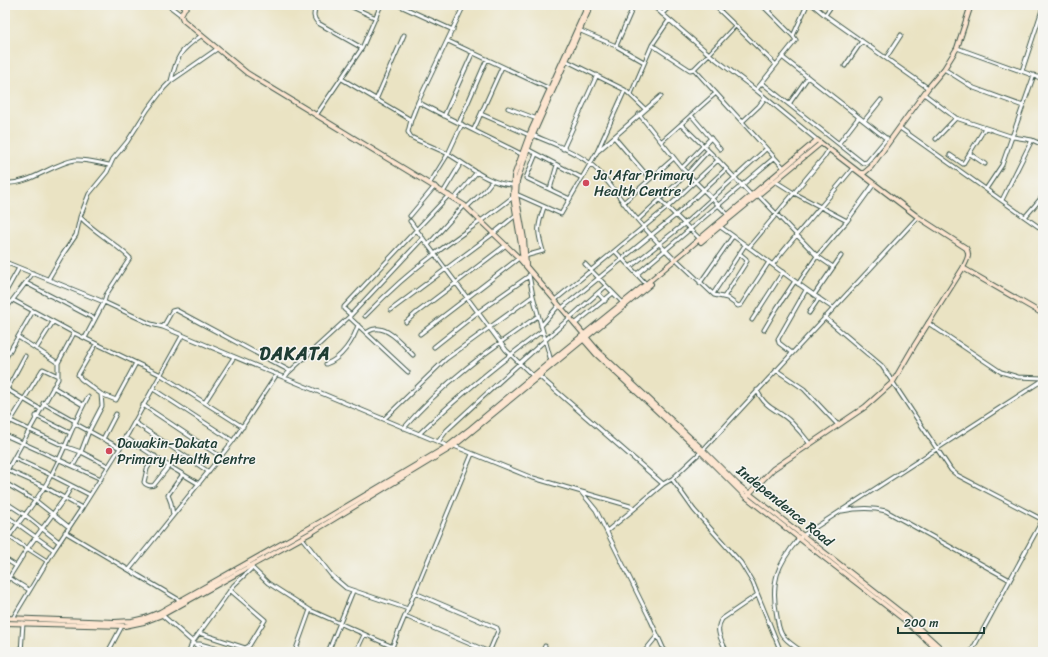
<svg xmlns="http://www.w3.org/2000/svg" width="1048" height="657" viewBox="0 0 1048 657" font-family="Sriracha,sans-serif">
  <rect width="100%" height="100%" fill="#f6f6f2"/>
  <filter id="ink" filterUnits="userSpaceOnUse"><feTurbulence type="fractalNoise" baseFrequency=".025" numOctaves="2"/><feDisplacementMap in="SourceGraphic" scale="8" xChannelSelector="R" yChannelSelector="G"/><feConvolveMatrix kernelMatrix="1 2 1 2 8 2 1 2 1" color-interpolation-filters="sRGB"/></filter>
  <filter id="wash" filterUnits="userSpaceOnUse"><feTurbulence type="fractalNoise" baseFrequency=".012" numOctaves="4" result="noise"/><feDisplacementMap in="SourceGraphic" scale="16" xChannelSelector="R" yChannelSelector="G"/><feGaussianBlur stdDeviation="0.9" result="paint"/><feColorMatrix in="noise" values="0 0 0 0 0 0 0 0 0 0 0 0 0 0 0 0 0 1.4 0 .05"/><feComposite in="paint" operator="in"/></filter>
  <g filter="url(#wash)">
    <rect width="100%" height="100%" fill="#eae3c3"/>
  </g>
  <g filter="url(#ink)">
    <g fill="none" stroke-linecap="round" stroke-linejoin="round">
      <defs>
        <path id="street" d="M168 5 181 15
          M316 5C314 13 312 17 318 23L362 48 317 114
          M348 5 376 18
          M398 5 453 30
          M652 5 709 54 756 90 817 140
          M714 5 776 65
          M813 5 825 15 928 88
          M768 11 773 5
          M662 14 671 5
          M825 15 832 5
          M581 31 616 46 644 62
          M793 36 807 5
          M448 41 550 89
          M652 45 690 70 694 69 709 54 735 26
          M616 46 634 5
          M362 48 381 5
          M957 48 1043 79
          M782 57 887 139
          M886 58 901 35
          M567 61 625 90 645 109
          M845 66 862 41
          M694 69 784 168
          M944 69 974 88 1023 106
          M1022 71 1043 7
          M342 79 411 120 418 102 464 5
          M171 81C177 56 180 50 201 36
          M762 83 863 163 867 162 887 138
          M756 90 796 40 793 36 762 5
          M631 94 652 45 669 20
          M924 94 956 118 1013 137 1032 140 1043 145
          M376 100 404 35
          M418 102C453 121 488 137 523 155
          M789 104 808 77
          M508 108 537 119
          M481 114 529 135
          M639 114 682 168 728 215
          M691 115 720 149
          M444 116 473 52
          M411 120 408 132 411 137C423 143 436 148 448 154 469 166 488 184 512 185
          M864 121 881 100
          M742 122 759 106 765 98
          M459 123 487 59
          M681 124 718 160 751 195
          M900 128 1043 230
          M474 129 502 67
          M533 135C551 143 572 150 588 162 602 172 613 189 624 203 639 223 657 242 675 260
          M614 137 650 179
          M936 139 956 118
          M662 141 716 93
          M839 143 859 117
          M1040 144 1043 133
          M527 149 582 178
          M563 149 597 75
          M598 151 661 96
          M536 154 526 178 570 199
          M970 154 985 164
          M950 155 963 164 985 128
          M682 168 711 138
          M775 181 794 193 847 221
          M5 183C30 185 51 164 75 160 87 159 98 163 109 165
          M430 183 448 154 462 124
          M550 189 557 165
          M986 189 1002 165 1034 75
          M444 191 461 163
          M516 194 561 214 597 152 625 90
          M758 195 817 256 833 267
          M455 198 477 172
          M660 200 700 239
          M1002 200 1032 140
          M623 203 674 158
          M467 207 485 190 492 181
          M410 216 435 186
          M1025 217 1043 196
          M81 218C96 233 115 243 130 258L106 295 104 302 85 338
          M638 220 687 174 708 151
          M410 221 506 350 533 376
          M719 226C758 253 794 282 833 308
          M428 245 464 205
          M749 247 824 157 829 149
          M615 251 646 284
          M525 256 543 251C537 231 537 228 544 207
          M678 261 714 295 727 298 738 306 741 305 769 262
          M5 262 104 302 151 324 163 327 448 446
          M585 264 623 303
          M773 264C799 231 827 200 853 168
          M630 267 684 224 766 149
          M637 274 774 158
          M529 275 533 296 551 361
          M49 278 63 254 76 235 80 217 89 194 107 172 113 159 127 142 148 109 164 88 171 81 217 49
          M26 283 95 319
          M700 283 733 236
          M798 284 817 256 847 221 874 184
          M5 293 19 268
          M598 293 605 301
          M713 294 745 245
          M814 295 841 256
          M724 297 747 261 746 259 740 254
          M13 300 74 333 161 375 243 427
          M555 300 668 207 718 160
          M562 308 676 215 726 169
          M5 310 33 273
          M391 310 494 233 516 215
          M809 313 819 298
          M351 315 344 309V307L449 195
          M365 316C387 293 410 272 436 253 461 234 488 217 513 197
          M349 317 408 372
          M824 317 882 366 951 470 957 475 1043 520
          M752 320 783 272
          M406 322 415 314 506 245
          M928 323 1001 372 1018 377 1043 378
          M575 324 613 293
          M541 326 559 305
          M163 327 172 311 176 310 290 371
          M764 330 777 308 795 281
          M366 333C369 331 372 329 375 329 388 326 405 347 413 355
          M420 334 519 258
          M18 337 58 363
          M434 347 478 312 529 276
          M36 349 53 322
          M792 353 779 343 778 339 806 290
          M5 359 33 311
          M326 364C341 359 354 340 358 325
          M776 370 804 389 838 425
          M539 376 663 484
          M285 377 288 373 349 317 423 238
          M53 387 83 405
          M5 388 40 409
          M153 389 233 441
          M757 390C766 410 778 409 791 422 798 429 804 436 810 444
          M5 393 25 356
          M101 394 116 400 136 363
          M205 402 234 357
          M43 403 75 421
          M143 405 221 457
          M36 416 70 433
          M384 419 446 359 533 296
          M11 421 64 446 81 452 108 466
          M134 422 209 472
          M74 423 120 448
          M404 428C442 383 490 349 538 316
          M5 430 42 370 43 369 58 376
          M419 434C457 397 499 363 542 331
          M5 435 101 479
          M125 437 169 466 199 484
          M103 439 116 414
          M438 442 447 430C499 382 552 333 606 286
          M454 446 530 477 630 506 634 509 663 484 672 479 703 450 918 217
          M155 456 147 469 144 482C145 485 151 487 154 485L169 466
          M14 458 51 475 90 495
          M73 466 81 452 89 431 102 406 101 394 81 379 78 375 96 344
          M7 470 45 487 82 508
          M5 474 58 379V363L74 333
          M672 479 694 510 741 563 753 583 781 652
          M5 483 36 501 69 527
          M582 493 596 510 651 621 665 652
          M5 502 25 515 59 542
          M842 511C857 508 871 507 886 511L1010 580
          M5 515 54 550
          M173 515 171 503 168 495 183 474
          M607 531 634 509
          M65 532 181 601
          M5 534 47 561
          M302 538 332 576 346 588 408 609
          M5 543C19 520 38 501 50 477 65 451 73 423 88 397
          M5 559 16 566
          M247 563 268 583 310 610 393 647
          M129 570 233 441 277 374
          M5 575 29 590
          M5 584 27 549 64 499 72 486
          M415 593 497 628 498 631 489 652
          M162 615 204 652
          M405 616 489 652
          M13 618 54 550 82 508 120 448 182 336
          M199 633 245 648 249 646 265 620 230 590
          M194 644H200L229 652
          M21 652 23 623
          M108 652 122 626
          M189 652 192 643 234 585 251 569
          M295 652 310 610
          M328 652 353 591
          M356 652 364 635
          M390 652 472 454
          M542 652 545 646
          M644 652 657 636
          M727 652C722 641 714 630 722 619L757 595
          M771 652 779 648
          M803 652C797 648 789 643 784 637 779 633 778 623 777 617 770 582 777 565 799 538L1043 380
          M971 652 1043 519"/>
        <path id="secondary" d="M188 5 184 9 181 15 183 20 247 73 464 205 519 258 598 351 703 450 737 484 902 613 945 652
          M701 242 821 143
          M523 262 521 245 513 197 514 176 529 135 588 5
          M526 265 524 239 516 194 517 181 532 137 591 5
          M963 268 1043 314
          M583 339 596 354 701 452 746 497 903 619 940 652
          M747 496 773 469 865 407 893 382 914 346 963 268C966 261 971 255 966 248L918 217 860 173
          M5 618 115 622 132 621 145 618 160 612 320 522 448 446 471 428 551 361 646 284 817 140 860 173H864L871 167 928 88 944 69 957 48 971 5
          M5 623 125 626 144 622 162 615 314 531 454 446 651 284"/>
      </defs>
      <use href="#street" stroke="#3d5649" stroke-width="5"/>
      <use href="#secondary" stroke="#3d5649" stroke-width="6"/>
      <use href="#street" stroke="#fff" stroke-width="3"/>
      <use href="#secondary" stroke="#fce5d0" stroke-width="4"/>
    </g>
  </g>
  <g fill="#d1495b" stroke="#f6f6f2" stroke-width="1.5">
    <circle cx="586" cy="183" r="4"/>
    <circle cx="109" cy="451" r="4"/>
  </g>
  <g text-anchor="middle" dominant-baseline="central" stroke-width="3" stroke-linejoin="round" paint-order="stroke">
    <g font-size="14" fill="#1f3d34" stroke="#f6f6f2" text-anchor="start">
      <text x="594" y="175">Ja'Afar Primary<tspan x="594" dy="16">Health Centre</tspan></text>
      <text x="117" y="443">Dawakin-Dakata<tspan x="117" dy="16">Primary Health Centre</tspan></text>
    </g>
    <g font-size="14" fill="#1f3d34" stroke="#f6f6f2">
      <text transform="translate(785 506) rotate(39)">Independence Road</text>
    </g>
    <g font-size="18" font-weight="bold" letter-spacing="1" fill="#1f3d34" stroke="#f6f6f2">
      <text x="295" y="354">DAKATA</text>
    </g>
  </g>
  <rect width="1048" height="657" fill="none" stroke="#f6f6f2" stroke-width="20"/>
  <path d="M898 627v6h86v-6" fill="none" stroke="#1f3d34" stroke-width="2"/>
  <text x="904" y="627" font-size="12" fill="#1f3d34" stroke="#f6f6f2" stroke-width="3" paint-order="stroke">200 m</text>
</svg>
